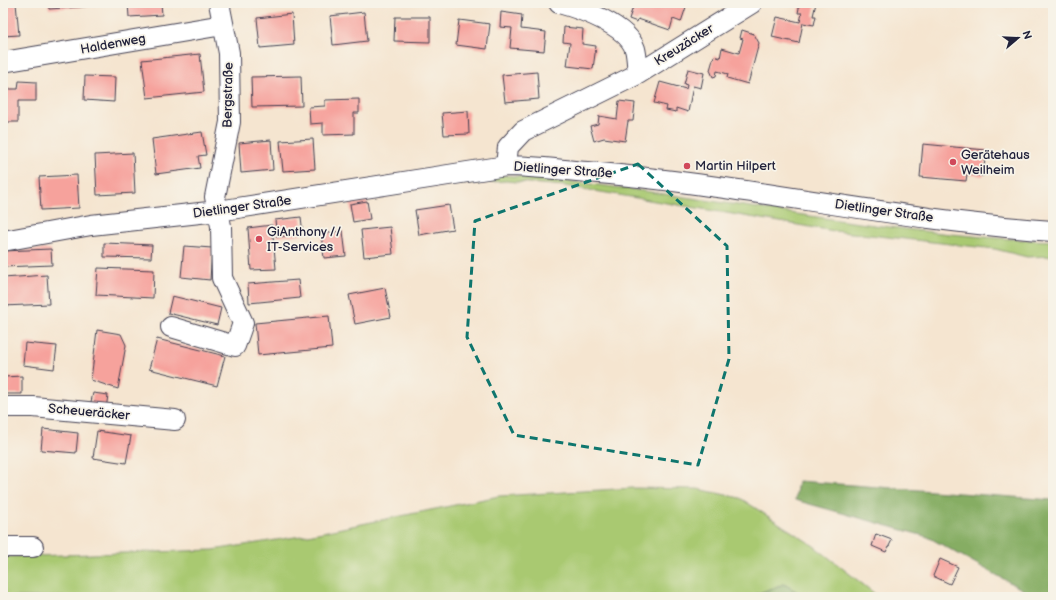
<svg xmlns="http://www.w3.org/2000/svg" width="1056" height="600" viewBox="0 0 1056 600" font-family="'Balsamiq Sans',sans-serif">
  <rect width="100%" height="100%" fill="#f7f3e8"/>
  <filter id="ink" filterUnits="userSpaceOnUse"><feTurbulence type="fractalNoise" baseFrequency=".025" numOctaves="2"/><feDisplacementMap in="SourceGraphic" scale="8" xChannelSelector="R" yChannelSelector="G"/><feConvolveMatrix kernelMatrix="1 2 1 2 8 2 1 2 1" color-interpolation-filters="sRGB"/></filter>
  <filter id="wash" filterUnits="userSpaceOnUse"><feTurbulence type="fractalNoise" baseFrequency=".012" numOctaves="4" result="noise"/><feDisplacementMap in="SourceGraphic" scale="16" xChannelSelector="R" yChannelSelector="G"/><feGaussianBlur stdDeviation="0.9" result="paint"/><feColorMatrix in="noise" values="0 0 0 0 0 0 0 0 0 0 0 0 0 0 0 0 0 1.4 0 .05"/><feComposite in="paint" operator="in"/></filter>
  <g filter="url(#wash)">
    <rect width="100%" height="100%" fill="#f5e5d0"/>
    <path fill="#a9c971" stroke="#667656" d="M501 175C686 189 867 235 1053 241V256L1027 257 995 249 834 231 565 186 506 181 462 184V178Z
      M633 488 698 489 740 498 814 546 879 597H806L784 584 748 597H3V557L213 550 308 535 499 496Z"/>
    <path fill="#86ad63" stroke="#54684f" d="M798 481 1053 500V597H1036L928 537 795 500Z
      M784 584 806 597H748Z"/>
    <g id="blocks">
      <path fill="#f6a29c" d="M16 3 19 35 3 36V4Z
        M48 3H94L95 6 49 9Z
        M128 3H161L162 15 129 17Z
        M643 3H676L686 7 681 22 673 19 670 30 638 19 637 22 629 19 634 4 642 7Z
        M800 3H816L813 16H816L814 25 803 23 799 43 772 37 777 17 800 22 802 13H798Z
        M364 12 367 41 333 45 330 16Z
        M501 12 522 15 521 29 546 32 544 51 510 48 512 28 500 27Z
        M292 14 294 45 260 48 257 18Z
        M395 17H430V42L394 41Z
        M459 20 490 24 487 49 456 45Z
        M564 27 583 29 582 44 596 46 593 69 567 66 570 43 563 42Z
        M742 30 754 34 759 43 748 84 727 78 728 74 717 71 716 76 713 77 710 70 714 56 720 58 722 48 739 53 743 39 740 38Z
        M200 54 204 92 147 98 142 60Z
        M688 69 704 73 701 88 693 86 688 112 676 108V112L666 110 667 106 654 103 660 82 686 89 687 85 684 84Z
        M537 72 539 99 505 102 502 75Z
        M85 76 115 77 114 102 84 100Z
        M301 76 302 106 252 107 251 77Z
        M19 81 36 82V101H18V122H3V89H18Z
        M359 99V113H354V134L323 135V123L310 124 309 107 325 106V100Z
        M619 101 635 103 633 121H628L625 141 604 138 594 141 590 126 598 124 599 116 617 119Z
        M468 111 469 134 444 135 442 113Z
        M202 132 206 155 198 156 200 168 156 174 152 139Z
        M313 139 315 169 283 171 280 141Z
        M271 140 273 170 241 173 239 143Z
        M923 144 986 150 983 176 967 174 966 181 920 177Z
        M133 153 135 193 97 195 95 155Z
        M77 175 79 208 41 210 39 177Z
        M367 201 370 219 353 222 350 204Z
        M449 205 453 229 419 235 415 210Z
        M301 217 303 234 277 237 275 220Z
        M272 225 276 269 251 270 248 228Z
        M390 227 393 254 364 257 361 230Z
        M343 231 346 256 324 258 321 234Z
        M104 243 152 245 151 258 104 257Z
        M184 246 212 248 210 280 181 277Z
        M51 249 52 265 3 267V251Z
        M98 268 154 270 153 298 96 295Z
        M47 275 49 304 3 306V278Z
        M298 280 300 298 249 303 248 284Z
        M385 288 391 317 355 324 349 295Z
        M172 296 221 308 217 325 168 313Z
        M329 316 332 348 258 355 255 323Z
        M97 330 121 334 126 345 118 389 91 380Z
        M157 339 225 356 217 386 149 369Z
        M25 343 57 346 54 369 23 365Z
        M22 376V394H4V377Z
        M93 393 108 395 106 409 90 406Z
        M43 429 78 433 76 453 41 450Z
        M97 431 131 436 126 463 93 458Z
        M876 534 892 540 886 552 872 546Z
        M940 559 958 567 950 584 933 576Z"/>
    </g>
  </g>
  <g filter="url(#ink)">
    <use href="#blocks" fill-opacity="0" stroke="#423f51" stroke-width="1"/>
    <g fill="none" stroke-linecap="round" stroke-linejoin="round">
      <defs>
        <path id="minor" d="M3 62 223 25
          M638 74 752 3
          M506 166 508 147 523 131 638 74C637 66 637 56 635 49 627 25 581 9 559 3
          M3 241 91 225 218 211 506 166C534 166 561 170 588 172 744 185 897 220 1053 231
          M171 327 235 346 243 323 222 278 221 226 215 197 230 122 229 53 219 3
          M3 407H33L175 420
          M3 547H33"/>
      </defs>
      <use href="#minor" stroke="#423f51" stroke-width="22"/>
      <use href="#minor" stroke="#fff" stroke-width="20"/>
    </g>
  </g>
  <path fill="none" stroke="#0f766e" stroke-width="3" stroke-dasharray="8 5" stroke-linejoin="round" d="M638 164 727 246 729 359 698 465 514 435 467 337 475 221Z"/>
  <g fill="#d1495b" stroke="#f7f3e8" stroke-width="1.5">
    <circle cx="953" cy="162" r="4"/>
    <circle cx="687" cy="166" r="4"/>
    <circle cx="259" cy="239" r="4"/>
  </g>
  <g text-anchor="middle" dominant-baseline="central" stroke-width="3.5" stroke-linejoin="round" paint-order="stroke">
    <g font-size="13" fill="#22223b" stroke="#f7f3e8">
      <text transform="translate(113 44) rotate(-10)">Haldenweg</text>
      <text transform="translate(684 45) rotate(-32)">Kreuzäcker</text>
      <text transform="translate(228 95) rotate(-89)">Bergstraße</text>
      <text transform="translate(563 170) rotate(4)">Dietlinger Straße</text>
      <text transform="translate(242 207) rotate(-8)">Dietlinger Straße</text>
      <text transform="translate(884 211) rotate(8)">Dietlinger Straße</text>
      <text transform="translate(89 412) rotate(5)">Scheueräcker</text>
    </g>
    <g font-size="13" fill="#22223b" stroke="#f7f3e8" text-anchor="start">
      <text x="961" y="155">Gerätehaus<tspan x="961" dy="15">Weilheim</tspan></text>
      <text x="695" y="166">Martin Hilpert</text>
      <text x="267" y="232">GiAnthony //<tspan x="267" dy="15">IT-Services</tspan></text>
    </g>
  </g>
  <rect width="1056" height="600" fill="none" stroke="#f7f3e8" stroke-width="16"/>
  <g transform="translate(1018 38) rotate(71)" stroke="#f7f3e8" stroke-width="3" paint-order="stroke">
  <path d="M0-3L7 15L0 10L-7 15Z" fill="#22223b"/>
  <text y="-6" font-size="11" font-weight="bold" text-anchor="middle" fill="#22223b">N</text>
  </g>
</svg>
